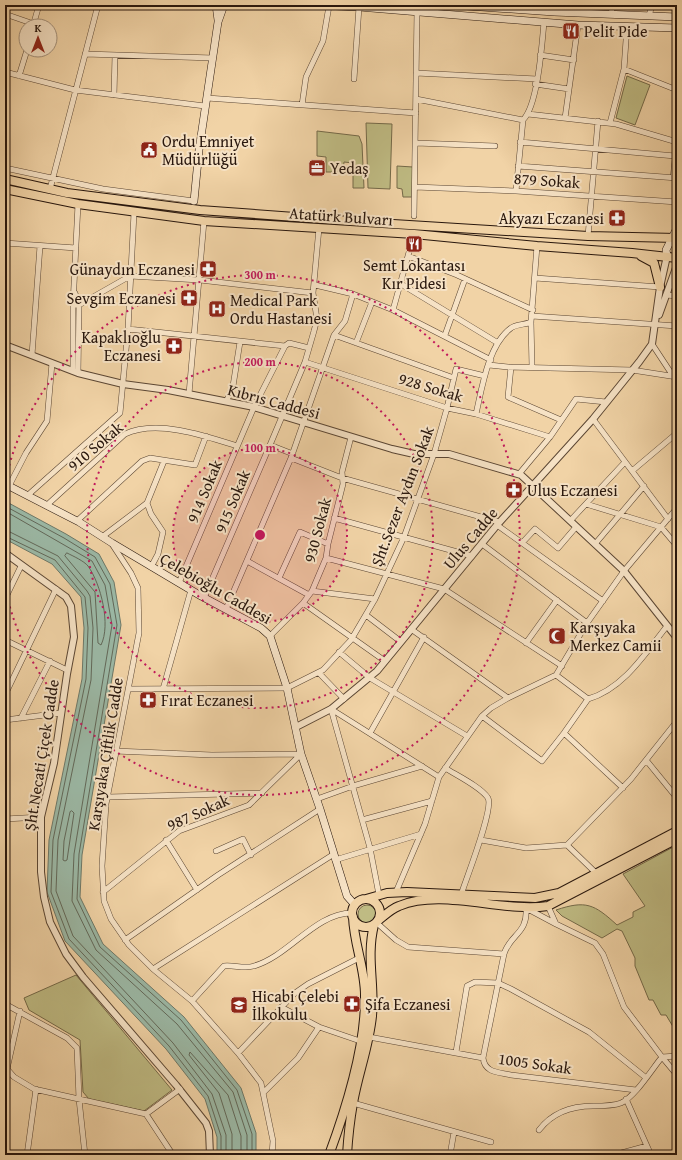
<svg xmlns="http://www.w3.org/2000/svg" width="682" height="1160" viewBox="0 0 682 1160" font-family="'Gentium Book Plus',serif">
  <rect width="100%" height="100%" fill="#f1d3a6"/>
  <filter id="stains"><feTurbulence type="fractalNoise" baseFrequency=".005" numOctaves="4"/><feColorMatrix values="0 0 0 0 .2 0 0 0 0 .09 0 0 0 0 .02 0 0 0 .5 -.17"/></filter>
  <radialGradient id="worn" r=".72"><stop offset=".6" stop-color="#630" stop-opacity="0"/><stop offset="1" stop-color="#630" stop-opacity=".3"/></radialGradient>
  <path fill="#bfbb83" stroke="#746948" d="M627 76 650 85 635 125 616 118Z
    M366 123 392 124 390 189 368 188Z
    M317 131 359 136 362 144 364 188H353V163L344 162 343 172H326V157L317 156Z
    M397 166 413 167 412 197H403L402 189 397 188Z
    M677 845V1030H675L666 1015H661L653 1000H649L635 966V958L622 931 617 929 602 938 562 916 556 910C586 900 594 904 617 925L633 917V912L645 906 623 874Z
    M358 914a9 9 0 1 1 18 0a9 9 0 1 1-18 0Z
    M76 975 172 1090 144 1111 89 1099 83 1092 80 1040 29 1010 24 998Z"/>
  <path fill="#9bb8a5" stroke="#6d7868" d="M5 501 66 534 99 554 114 582 121 625 82 855 80 897 103 944 184 1017 241 1088 256 1133V1155H217V1137L205 1099 166 1049 65 941 47 892 49 840 82 679 84 628 81 597 52 564 5 539Z"/>
  <g fill="none" stroke-linecap="round" stroke-linejoin="round">
    <path stroke="#626859" stroke-width="1" d="M5 506 64 538 95 557 110 584 117 625 79 854 77 899 100 947 181 1020 237 1090 252 1134V1155
      M5 511 92 561 105 585 112 625 74 854 72 901 96 950 177 1024 233 1092 247 1135V1155
      M5 531 10 532 58 556 87 591 90 596 93 628 91 680 58 840 56 891 73 936 173 1043 212 1094 226 1135V1155
      M5 536 55 560 85 597 88 628 86 679 53 840 51 892 69 939 169 1046 208 1096 221 1136V1155
      M67 553C73 556 84 561 88 566 101 584 111 625 101 645L98 643 95 592 65 556Z
      M72 811 74 813 67 860 65 861 63 860 64 841 70 812Z
      M232 1155V1134L219 1093 189 1055 190 1052 228 1095 241 1136V1155"/>
    <defs>
      <path id="minor" d="M5 14 34 24
        M611 14 613 5
        M649 16 652 5
        M33 26 39 5
        M85 54 213 58
        M540 55 574 60
        M624 69 677 90
        M5 72 75 90 205 106
        M416 73 537 79
        M19 76 27 50
        M354 79 359 7
        M535 84 569 89
        M114 95 115 55
        M207 98 416 113
        M416 99 523 120
        M302 105 306 77 323 41 329 6
        M528 114 616 124 677 142
        M565 118 578 25
        M610 123 624 69 627 26
        M520 142 675 156
        M416 143 495 146
        M518 166 677 178
        M5 168 103 189 194 201
        M673 178 677 142
        M415 187 516 191 677 202
        M50 189 98 5
        M516 191 523 120C538 105 542 44 544 22
        M414 216 417 12
        M588 236 598 121
        M5 243 76 248
        M408 256 457 275 533 310
        M535 278 660 287
        M401 284 498 343
        M315 285 353 294 393 310 491 360
        M75 293 79 305 78 373
        M666 295 677 296
        M73 305H79L130 276 200 280 313 293
        M393 310 414 234
        M532 316 677 326
        M128 329 285 346 289 343 309 348
        M334 335 454 378
        M445 335 465 279
        M356 343 372 302
        M652 344 677 382
        M32 355 40 246
        M305 362 447 408 476 414 550 437
        M489 365 508 367 632 370 677 377
        M511 367 508 397 561 420
        M532 367 531 322 537 246
        M73 371V305L78 204
        M189 394 204 221
        M227 400 233 386 240 342
        M476 414C482 388 488 345 511 328 516 324 525 325 531 322
        M593 419 668 519
        M270 445 293 454
        M291 458 342 478 499 522
        M632 471 677 433
        M519 474 550 437 576 399 606 402
        M9 486 26 453 47 421 52 363
        M28 495 120 413 128 329 134 213
        M586 504 661 527 677 546
        M47 505 125 434C157 419 206 436 237 446
        M334 518 472 556
        M77 521 142 461 150 458 195 465 206 436
        M570 521 625 462
        M497 525 603 601
        M102 537 147 503
        M522 543 535 529 558 548 576 527
        M112 544 131 573 138 588 139 633 106 804 102 866 104 901 111 919 129 945 153 969 192 1001 238 1053 261 1083 273 1141 272 1155
        M482 544 587 623
        M595 544 644 486
        M326 558 444 589 562 666
        M247 561 309 595
        M151 567 158 554 163 532 151 514 147 503 164 461
        M279 578 300 532 328 544
        M179 583 254 407 285 346
        M312 591 375 599
        M204 598 270 445 305 362 314 331 317 319 313 293 319 228
        M5 599 21 566
        M303 603 385 661
        M226 609 291 458 334 335 345 321 353 294
        M366 615 400 641
        M411 629 508 698
        M270 636 303 603 312 591 326 558 328 544 343 484 342 472 351 437
        M5 640 67 670
        M526 643 557 600
        M339 652 370 678 467 736
        M319 673 344 699
        M556 675 588 699C623 689 645 654 667 626
        M128 689 287 688 323 670 351 640 375 599 404 537 434 454 447 408 456 369 485 376
        M163 689 191 590
        M5 695 56 589
        M331 709 370 848 379 895
        M331 709 439 777
        M482 716 542 761 564 733 588 699
        M21 718 50 661
        M5 720 61 713
        M370 733 424 637
        M564 733 623 788
        M115 751 212 755 301 754
        M646 760 677 798
        M445 768C456 775 481 787 488 798 494 809 466 879 461 895
        M108 797 262 793
        M317 799 353 786 422 766
        M5 819 41 817
        M362 820 432 801
        M166 840 197 890
        M481 840 526 848 567 845 597 874
        M567 845 631 779 677 721
        M216 851 243 839 251 855
        M335 860 421 834
        M103 892 179 831 249 805 301 754
        M396 892 425 824 439 777 482 716 491 708 508 698 556 675 587 623 624 571 677 508
        M548 906 556 924 595 943 603 954 624 1007 662 1057 677 1056
        M526 908C528 934 510 934 504 954L483 1058C485 1073 498 1072 511 1075L636 1090
        M526 908 556 924
        M377 923 396 940 408 947 504 954
        M125 940 218 875 320 809
        M153 969 334 854
        M192 1001 224 966C234 965 245 969 254 966 289 956 315 913 352 913
        M5 1004 67 1038 77 1048 79 1099 85 1155
        M281 1007 319 1027 360 1041
        M369 1037 483 1058
        M456 1052 467 986 475 982 498 983 511 989 589 1032 645 1077
        M238 1053 295 993 308 984 359 958
        M7 1069 14 1077 34 1089 146 1114 173 1155
        M7 1069 20 1011
        M264 1092 298 1058 319 1027
        M626 1099 651 1155
        M353 1103 491 1142
        M146 1114 180 1089
        M539 1130C552 1113 572 1106 593 1106 601 1106 613 1106 621 1103 635 1097 652 1069 662 1057L677 1075
        M27 1155 36 1089
        M450 1155 454 1132
        M614 1155 647 1146"/>
      <path id="tertiary" d="M659 315 677 265
        M5 345 78 373 123 384 168 390 254 407 392 449 414 454H449L521 475 624 571 677 638
        M5 553 66 597 71 606 74 637 67 674 54 763 41 817V872L44 897 50 922 66 954 83 977 176 1085 206 1123 209 1131 210 1155
        M296 727 331 709 377 671 497 525 593 419 639 362 652 344 660 287 667 256
        M5 816 7 818"/>
      <path id="secondary" d="M216 5 218 20
        M313 5 359 7 578 25 677 28
        M452 5 554 12 677 17
        M194 201 199 150 218 22 224 5
        M667 256 666 250 677 228
        M5 484 79 522 112 543 201 596 261 628 270 636 287 688 301 754 320 809 347 896 355 905"/>
      <path id="trunk" d="M5 179 67 193 200 210 377 223 588 236 677 238
        M5 189 78 204 204 221 414 234 537 246 632 253 677 258
        M641 256 654 263 660 287
        M366 899 387 893 407 892 535 898 559 893 677 831
        M352 913a14 14 0 1 1 28 0a14 14 0 1 1-28 0Z
        M379 920C385 915 391 909 399 906 442 888 503 913 548 906L677 839
        M329 1155C346 1109 366 1044 365 995 365 969 354 944 353 917
        M347 1155C348 1138 350 1120 353 1103 358 1074 369 1046 372 1016 375 984 366 957 374 925"/>
    </defs>
    <use href="#minor" stroke="#5b4633" stroke-width="6"/>
    <use href="#tertiary" stroke="#5b4633" stroke-width="8"/>
    <use href="#secondary" stroke="#29170d" stroke-width="8"/>
    <use href="#trunk" stroke="#29170d" stroke-width="10"/>
    <use href="#minor" stroke="#f6e2c5" stroke-width="5"/>
    <use href="#tertiary" stroke="#f6e2c5" stroke-width="6"/>
    <use href="#secondary" stroke="#f6e2c5" stroke-width="7"/>
    <use href="#trunk" stroke="#f1d3a6" stroke-width="8"/>
  </g>
  <circle cx="260" cy="535" r="87" fill="#c2185b" fill-opacity=".12"/>
  <g fill="none" stroke="#c2185b" stroke-width="2" stroke-dasharray="2 4">
    <circle cx="260" cy="535" r="87"/>
    <circle cx="260" cy="535" r="173"/>
    <path d="M5 483A260 260 0 1 1 5 587"/>
  </g>
  <defs>
    <symbol id="restaurant-square" viewBox="-11 -11 22 22"><rect x="-9" y="-9" width="18" height="18" rx="4" fill="#8f2418" stroke="#f6e2c5"/><path d="M-5-6h1v4h1v-4h1v4h1v-4h1v5L-1.5 .5V6h-2V.5L-5-1ZM5-6V6H3V1.5H1.5Q1.5-4 5-6Z" fill="#fff"/></symbol>
    <symbol id="civic-square" viewBox="-11 -11 22 22"><rect x="-9" y="-9" width="18" height="18" rx="4" fill="#8f2418" stroke="#f6e2c5"/><path d="M-.6-6.5H3V-4.5H.6V-3L4-1V1h2V6H-6V1h2V-1L-.6-3ZM-1.2 2.5V6h2.4V2.5Z" fill="#fff"/></symbol>
    <symbol id="office-square" viewBox="-11 -11 22 22"><rect x="-9" y="-9" width="18" height="18" rx="4" fill="#8f2418" stroke="#f6e2c5"/><path d="M-6-3h4V-5.5h4V-3h4V5H-6ZM-1-4.5V-3h2v-1.5ZM-6 0V1H6V0Z" fill="#fff"/></symbol>
    <symbol id="pharmacy-square" viewBox="-11 -11 22 22"><rect x="-9" y="-9" width="18" height="18" rx="4" fill="#8f2418" stroke="#f6e2c5"/><path d="M-2-6h4v4h4v4h-4v4h-4v-4h-4v-4h4Z" fill="#fff"/></symbol>
    <symbol id="hospital-square" viewBox="-11 -11 22 22"><rect x="-9" y="-9" width="18" height="18" rx="4" fill="#8f2418" stroke="#f6e2c5"/><path d="M-5-5h3v3.5h4V-5h3V5h-3V1.5h-4V5h-3Z" fill="#fff"/></symbol>
    <symbol id="mosque-square" viewBox="-11 -11 22 22"><rect x="-9" y="-9" width="18" height="18" rx="4" fill="#8f2418" stroke="#f6e2c5"/><path d="M3.5-4.9A6 6 0 1 0 3.5 4.9A5 5 0 1 1 3.5-4.9Z" fill="#fff"/></symbol>
    <symbol id="school-square" viewBox="-11 -11 22 22"><rect x="-9" y="-9" width="18" height="18" rx="4" fill="#8f2418" stroke="#f6e2c5"/><path d="M0-5L7-2L0 1L-7-2ZM-4 1L0 2.5L4 1V4Q0 6-4 4Z" fill="#fff"/></symbol>
  </defs>
  <g fill-rule="evenodd">
    <use href="#restaurant-square" x="561" y="21" width="20" height="20"/>
    <use href="#civic-square" x="139" y="140" width="20" height="20"/>
    <use href="#office-square" x="307" y="158" width="20" height="20"/>
    <use href="#pharmacy-square" x="607" y="208" width="20" height="20"/>
    <use href="#restaurant-square" x="404" y="234" width="20" height="20"/>
    <use href="#pharmacy-square" x="198" y="259" width="20" height="20"/>
    <use href="#pharmacy-square" x="179" y="288" width="20" height="20"/>
    <use href="#hospital-square" x="207" y="299" width="20" height="20"/>
    <use href="#pharmacy-square" x="164" y="336" width="20" height="20"/>
    <use href="#pharmacy-square" x="504" y="480" width="20" height="20"/>
    <use href="#mosque-square" x="547" y="626" width="20" height="20"/>
    <use href="#pharmacy-square" x="138" y="690" width="20" height="20"/>
    <use href="#pharmacy-square" x="342" y="994" width="20" height="20"/>
    <use href="#school-square" x="229" y="995" width="20" height="20"/>
  </g>
  <g text-anchor="middle" dominant-baseline="central" stroke-width="4" stroke-linejoin="round" paint-order="stroke">
    <g font-size="16" fill="#29170d" stroke="#f6e2c5" text-anchor="start">
      <text x="584" y="31">Pelit Pide</text>
      <text x="162" y="141">Ordu Emniyet<tspan x="162" dy="18">Müdürlüğü</tspan></text>
      <text x="330" y="168">Yedaş</text>
      <text x="604" y="218" text-anchor="end">Akyazı Eczanesi</text>
      <text x="414" y="265" text-anchor="middle">Semt Lokantası<tspan x="414" dy="18">Kır Pidesi</tspan></text>
      <text x="195" y="269" text-anchor="end">Günaydın Eczanesi</text>
      <text x="176" y="298" text-anchor="end">Sevgim Eczanesi</text>
      <text x="230" y="300">Medical Park<tspan x="230" dy="18">Ordu Hastanesi</tspan></text>
      <text x="161" y="337" text-anchor="end">Kapaklıoğlu<tspan x="161" dy="18">Eczanesi</tspan></text>
      <text x="527" y="490">Ulus Eczanesi</text>
      <text x="570" y="627">Karşıyaka<tspan x="570" dy="18">Merkez Camii</tspan></text>
      <text x="161" y="700">Fırat Eczanesi</text>
      <text x="252" y="996">Hicabi Çelebi<tspan x="252" dy="18">İlkokulu</tspan></text>
      <text x="365" y="1004">Şifa Eczanesi</text>
    </g>
    <g font-size="16" fill="#29170d" stroke="#f6e2c5">
      <text transform="translate(547 180) rotate(4)">879 Sokak</text>
      <text transform="translate(341 216) rotate(4)">Atatürk Bulvarı</text>
      <text transform="translate(431 387) rotate(17)">928 Sokak</text>
      <text transform="translate(274 401) rotate(15)">Kıbrıs Caddesi</text>
      <text transform="translate(95 446) rotate(-40)">910 Sokak</text>
      <text transform="translate(204 491) rotate(-67)">914 Sokak</text>
      <text transform="translate(402 496) rotate(-69)">Şht.Sezer Aydın Sokak</text>
      <text transform="translate(232 501) rotate(-67)">915 Sokak</text>
      <text transform="translate(317 530) rotate(-75)">930 Sokak</text>
      <text transform="translate(470 538) rotate(-50)">Ulus Cadde</text>
      <text transform="translate(216 588) rotate(30)">Çelebioğlu Caddesi</text>
      <text transform="translate(105 754) rotate(-81)">Karşıyaka Çiftlik Cadde</text>
      <text transform="translate(41 755) rotate(-81)">Şht.Necati Çiçek Cadde</text>
      <text transform="translate(198 812) rotate(-24)">987 Sokak</text>
      <text transform="translate(535 1063) rotate(8)">1005 Sokak</text>
    </g>
  </g>
  <circle cx="260" cy="535" r="6" fill="#c2185b" stroke="#f6e2c5" stroke-width="2"/>
  <g font-size="12" text-anchor="middle" font-weight="bold" fill="#c2185b" stroke="#f6e2c5" stroke-width="4" stroke-linejoin="round" paint-order="stroke">
    <text x="260" y="279">300 m</text>
    <text x="260" y="366">200 m</text>
    <text x="260" y="452">100 m</text>
  </g>
  <rect width="682" height="1160" fill="none" stroke="#f1d3a6" stroke-width="20"/>
  <rect x="6" y="6" width="670" height="1148" fill="none" stroke="#29170d" stroke-width="2"/>
  <rect x="10" y="10" width="662" height="1140" fill="none" stroke="#29170d"/>
  <g transform="translate(38 38)"><circle r="19" fill="#f6e2c5" stroke="#a4917b"/>
  <path d="M0-3L7 15L0 10L-7 15Z" fill="#8f2418"/>
  <text y="-6" font-size="11" font-weight="bold" text-anchor="middle" fill="#29170d">K</text>
  </g>
  <rect width="100%" height="100%" filter="url(#stains)"/>
  <rect width="100%" height="100%" fill="url(#worn)"/>
</svg>
